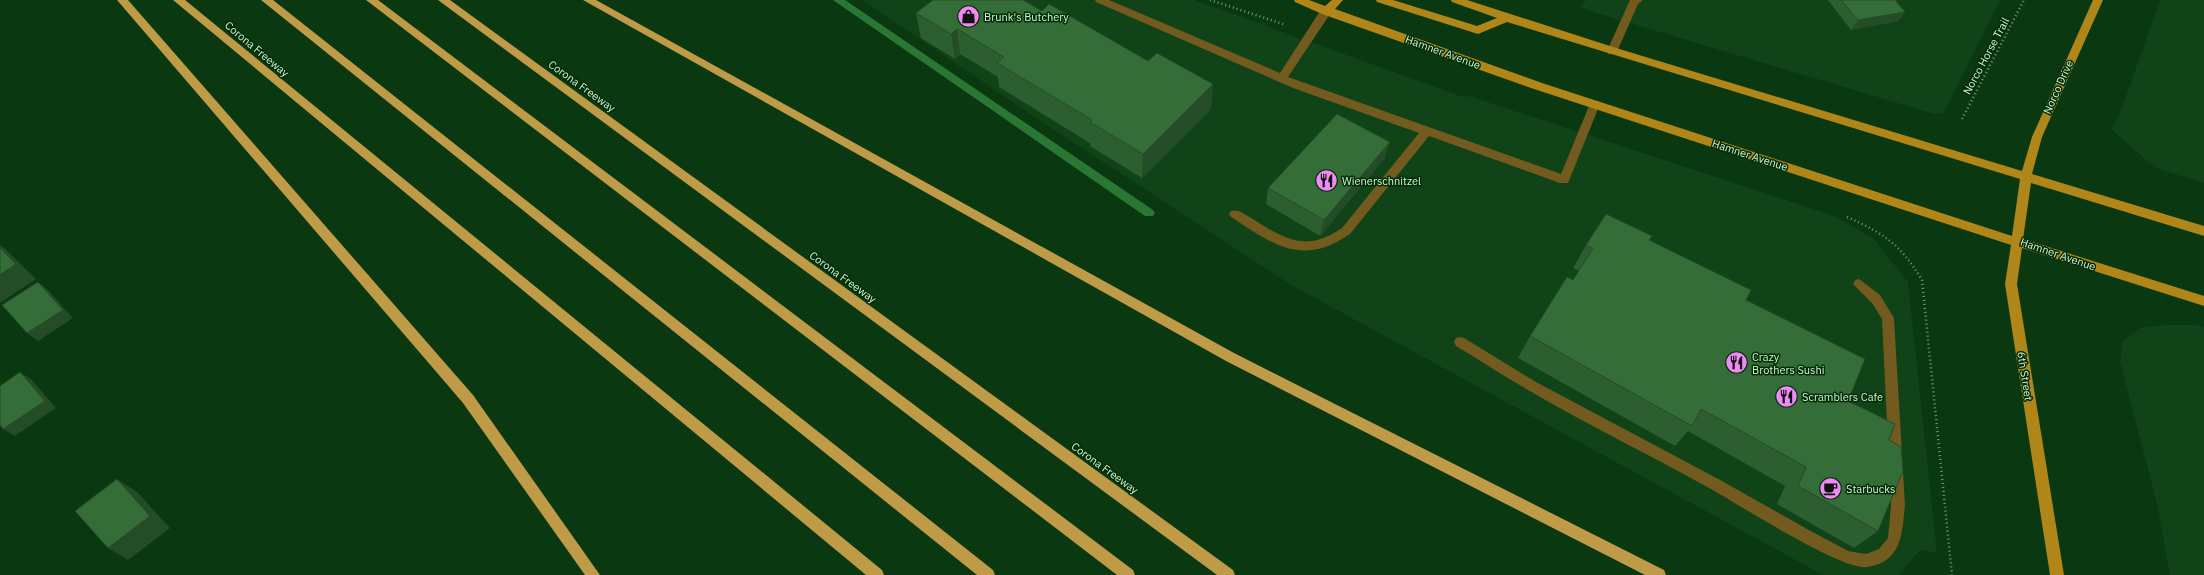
<svg xmlns="http://www.w3.org/2000/svg" width="2204" height="575" viewBox="0 0 2204 575" font-family="'IBM Plex Sans',sans-serif">
  <rect width="100%" height="100%" fill="#0a3811"/>
  <path fill="#104317" d="M862 0H1195L1463 97 1469 96 1832 215 1874 239 1908 282 1937 553 1920 550 1899 575H1823L1291 285 1042 122Z
    M1586 0H2000L1944 113 1934 114 1580 8Z
    M2160 0H2204V183L2155 168 2111 129 2118 119Z
    M2164 325H2196L2204 327V575H2170L2157 504 2120 361 2123 341 2140 328Z"/>
  <g fill="none" stroke-linecap="round" stroke-linejoin="round">
    <path fill="#2a7633" fill-rule="evenodd" d="M833 0H845L1153 210 1155 213 1153 216H1145Z"/>
    <path stroke="#739a77" stroke-width="2.5" stroke-dasharray="1 3" stroke-linecap="butt" d="M1210 0 1286 25
      M1962 119 2024 0
      M1847 217C1885 234 1900 244 1922 280L1952 575"/>
    <path fill="#735a1e" fill-rule="evenodd" d="M1095 0H1109L1280 73 1322 8H1330V14L1288 77 1561 174 1591 101H1599L1600 104 1568 183H1560L1429 136 1350 234C1302 267 1274 245 1231 217L1229 214 1231 211C1238 209 1242 213 1248 216 1283 238 1304 254 1342 228L1419 133 1293 88 1096 2Z
      M1630 0H1643L1638 4 1616 54H1608L1607 51Z
      M1859 279 1880 295 1894 318 1905 505C1902 534 1902 562 1867 567 1842 571 1738 504 1711 489 1650 455 1588 425 1528 390 1503 376 1480 360 1456 346L1454 342 1456 338 1460 337 1464 338 1536 382 1722 481 1807 529 1848 551 1866 554 1879 549 1888 538 1891 505 1882 319 1872 303 1853 284 1855 280Z"/>
    <path fill="#b08618" fill-rule="evenodd" d="M1294 0H1309L1325 6 1332 0H1343L1335 9 1542 83 2012 236 2020 179 1507 22 1478 34 1377 2 1376 0H1393L1477 26 1497 18 1452 2 1451 0H1467L1616 48 2022 171 2032 137 2093 0H2103L2042 137 2032 174 2204 226V236L2031 183 2023 239 2204 296V306L2022 248 2017 284 2064 575H2050L2005 284 2011 245 1534 89 1322 14 1295 2Z"/>
    <path fill="#bf9a47" fill-rule="evenodd" d="M117 0H128L473 395 600 575H585L463 403Z
      M173 0H185L882 570 884 575H866Z
      M261 0H273L993 570 995 575H977Z
      M366 0H378L1133 570 1135 575H1117Z
      M438 0H450L1233 570 1235 575H1217Z
      M583 0H596L1234 353 1664 570 1666 575H1645L1226 361Z"/>
  </g>
  <path fill="#2d5e30" d="M1828 0H1895L1905 12 1898 21 1851 30Z
    M1042 11 1148 61 1213 84 1211 109 1142 178 1090 146V143L999 87 998 77 960 54 955 59 921 38 916 13Z
    M1385 158 1320 236 1266 204 1268 188Z
    M1650 240 1746 300 1848 401 1889 440 1878 531 1854 548 1777 504 1785 486 1688 431 1675 446 1518 358 1530 336 1573 280 1579 271 1573 268 1586 245Z"/>
  <path fill="#244c27" d="M1905 12 1898 21 1851 30 1858 20Z
    M957 29 960 54 955 59 951 34Z
    M1213 84 1211 109 1142 178 1143 154Z
    M1390 142 1385 158 1320 236 1324 220Z
    M0 245 4 248 36 279 0 303Z
    M38 282 49 291 73 318 38 341 27 333Z
    M20 372 32 380 56 408 15 436 3 429Z
    M117 479 137 492 170 528 128 560 108 548Z"/>
  <path fill="#346d38" stroke="#244c27" d="M933 0H1023L1042 11 1049 4 1148 61 1157 53 1213 84 1143 154 1090 122 1092 120 997 63 1004 57 957 29 951 34 916 13Z
    M1841 0H1895L1905 12 1858 20Z
    M1337 114 1390 142 1324 220 1268 188Z
    M1606 214 1652 236 1649 240 1751 290 1746 300 1865 359 1848 401 1895 424 1889 440 1901 447 1903 471 1878 531 1798 486 1806 467 1701 409 1692 426 1530 336 1567 277 1573 280 1593 248 1586 245Z
    M0 248 16 264 0 275Z
    M38 282 63 310 27 333 2 305Z
    M20 372 45 401 3 429 0 425V386Z
    M117 479 150 516 108 548 75 511Z"/>
  <defs>
    <symbol id="shop-disc" viewBox="-11 -11 22 22"><circle r="9.5" fill="#f08bf5" stroke="#002d06"/><path d="M-5-2.5h2.3a2.7 3.5 0 0 1 5.4 0H5L5.5 6h-11ZM-1.5-2.5h3a1.5 2.3 0 0 0-3 0Z" fill="#111"/></symbol>
    <symbol id="restaurant-disc" viewBox="-11 -11 22 22"><circle r="9.5" fill="#f08bf5" stroke="#002d06"/><path d="M-5-6h1v4h1v-4h1v4h1v-4h1v5L-1.5 .5V6h-2V.5L-5-1ZM5-6V6H3V1.5H1.5Q1.5-4 5-6Z" fill="#111"/></symbol>
    <symbol id="cafe-disc" viewBox="-11 -11 22 22"><circle r="9.5" fill="#f08bf5" stroke="#002d06"/><path d="M-5.5-4.5H6V0H3Q3 3.5 0 3.5H-2.5Q-5.5 3.5-5.5 0ZM3-3.2v2h1.7v-2ZM-6 4.5H4V6H-6Z" fill="#111"/></symbol>
  </defs>
  <g fill-rule="evenodd">
    <use href="#shop-disc" x="956" y="4" width="25" height="25"/>
    <use href="#restaurant-disc" x="1314" y="168" width="25" height="25"/>
    <use href="#restaurant-disc" x="1724" y="350" width="25" height="25"/>
    <use href="#restaurant-disc" x="1774" y="384" width="25" height="25"/>
    <use href="#cafe-disc" x="1818" y="476" width="25" height="25"/>
  </g>
  <g text-anchor="middle" dominant-baseline="central" stroke-width="3" stroke-linejoin="round" paint-order="stroke">
    <g font-size="11" fill="#d5f4d6" stroke="#002d06" text-anchor="start">
      <text x="984" y="17">Brunk's Butchery</text>
      <text x="1342" y="181">Wienerschnitzel</text>
      <text x="1752" y="357">Crazy<tspan x="1752" dy="13">Brothers Sushi</tspan></text>
      <text x="1802" y="397">Scramblers Cafe</text>
      <text x="1846" y="489">Starbucks</text>
    </g>
    <g font-size="11" fill="#d5f4d6" stroke="#002d06">
      <text transform="translate(257 49) rotate(40)">Corona Freeway</text>
      <text transform="translate(1443 52) rotate(20)">Hamner Avenue</text>
      <text transform="translate(1986 56) rotate(-62)">Norco Horse Trail</text>
      <text transform="translate(582 86) rotate(36)">Corona Freeway</text>
      <text transform="translate(2058 87) rotate(-66)">Norco Drive</text>
      <text transform="translate(1750 155) rotate(18)">Hamner Avenue</text>
      <text transform="translate(2058 254) rotate(19)">Hamner Avenue</text>
      <text transform="translate(843 277) rotate(36)">Corona Freeway</text>
      <text transform="translate(2025 376) rotate(81)">6th Street</text>
      <text transform="translate(1105 468) rotate(36)">Corona Freeway</text>
    </g>
  </g>
</svg>
